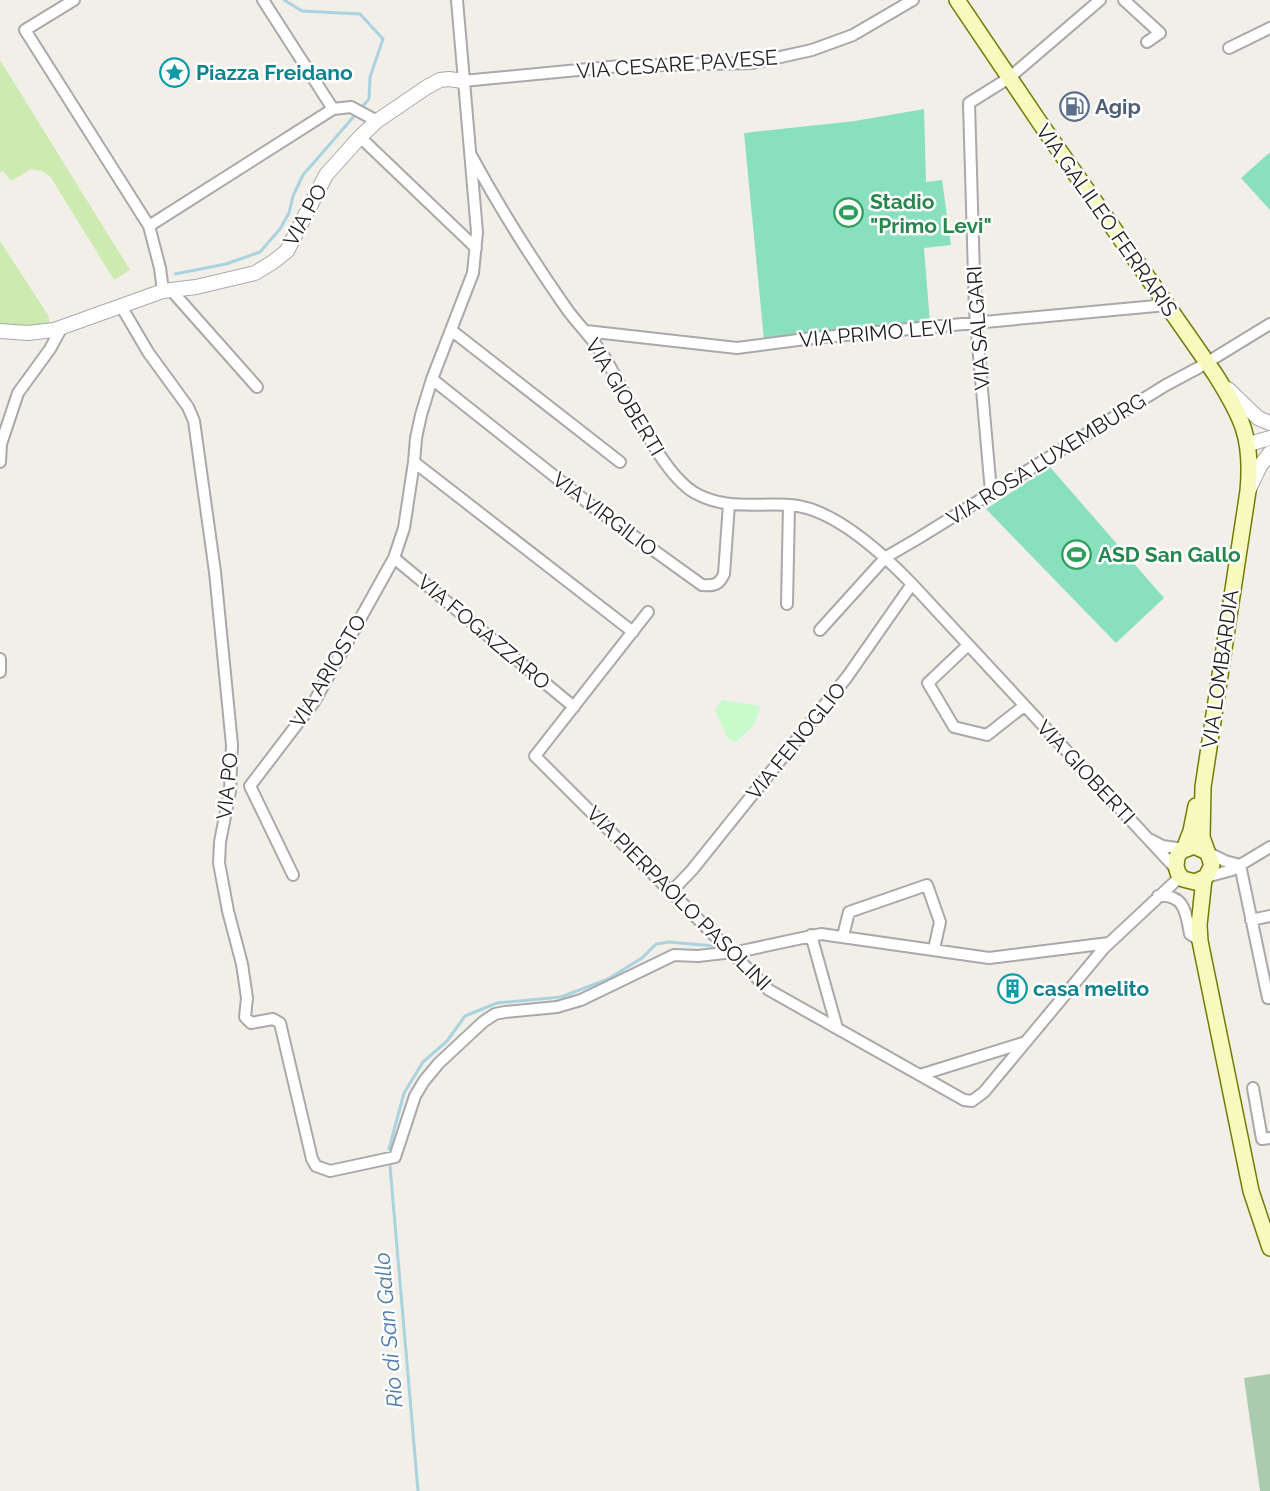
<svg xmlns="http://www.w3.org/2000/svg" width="1270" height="1491" viewBox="0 0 1270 1491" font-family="Raleway,sans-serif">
  <rect width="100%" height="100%" fill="#f2efe9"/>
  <path fill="#cdebb0" d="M0 60 130 270 114 280 50 176 42 171 31 169 11 181 3 171 0 173Z
    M0 241 48 315 50 322 45 326H0Z"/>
  <path fill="#aacbaf" d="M1270 1374V1491H1260L1244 1378Z"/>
  <path fill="#c8facc" d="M722 700 761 706 754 725 736 742 728 739 715 710Z"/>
  <path fill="#88e0be" d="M924 109 926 182 942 180 951 245 924 248 930 323 764 340 744 133 855 121Z
    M1269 153 1270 154V210L1241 178Z
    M1050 467 1164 598 1116 643 986 509Z"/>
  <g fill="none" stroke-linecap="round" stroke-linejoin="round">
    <path stroke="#aad3df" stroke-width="3" d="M175 274 226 264 260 252 280 229 289 213 293 196 303 175 369 99 370 77 383 39 360 14 302 11 284 0
      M389 1149 404 1093 423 1062 447 1041 465 1016 497 1003 561 997 608 979 642 958 656 944 669 942 714 946
      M390 1166 418 1491"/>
    <defs>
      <path id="minor" d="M74 0 25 30 149 226 160 268 163 291
        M263 0 333 109
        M1124 0 1160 33 1147 42
        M1229 48 1270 28
        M463 81 620 66 753 63 812 50 853 35 913 0
        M360 137 476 248
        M471 155C499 207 530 256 564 305 576 323 591 336 603 355 627 392 658 471 695 493 729 512 762 501 798 506 839 513 884 555 912 584L1177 870
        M149 226 333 109 351 107 377 121
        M171 290 257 387
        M121 306 148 352 188 407 194 421 215 572 232 745 230 791 220 842 219 863 228 911 242 964 247 998 245 1017 251 1023 273 1019 280 1023 312 1159 316 1166 330 1171 395 1157 415 1096 424 1081 439 1063 483 1022 495 1014 505 1012 557 1007 581 1000 674 955 698 956 742 951 821 934 989 958 1109 943
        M451 330 620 462
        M586 331 737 348 813 338 1167 305
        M432 379 592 506 702 585C714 586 719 585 724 574L729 504
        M0 462 1 444 18 393 50 349 62 327
        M414 462 633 632
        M991 492 975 310 969 103 1009 78 1100 0
        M394 558 574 707
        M787 604 789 506
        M648 612 535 756 769 990 964 1100 972 1101 984 1092 1104 948 1181 876
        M820 630 886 557 917 539 1166 385 1198 368 1270 324
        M968 645 928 683 954 727 987 735 1024 706
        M0 659V672
        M1151 840 1162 846 1184 849
        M1207 852 1225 861 1240 865
        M1240 865 1268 998H1270
        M293 875 250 786 314 702 394 558 404 528 414 462 416 438 421 415 432 379 473 273 477 232 457 0
        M1206 877 1232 870 1270 847
        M671 892 692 870 847 677 912 584
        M1158 896C1185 894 1186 913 1190 934L1200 941
        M1251 920 1270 916
        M811 935 837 1028
        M843 936 849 912 927 885 940 922 934 949
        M920 1075 1026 1042
        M1253 1088 1262 1139 1270 1138"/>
      <path id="tertiary" d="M0 331 28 333 54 330 163 291 196 287 255 273 273 262 287 251 326 175 360 137 377 121 427 87 440 80 449 79 463 81
        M1228 389 1258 418 1270 423
        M1249 444 1270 438
        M1249 489 1260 466 1270 453"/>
      <path id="secondary" d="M957 0 1040 123 1215 374C1242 417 1253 438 1248 491L1203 787 1202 837 1212 865 1206 877 1195 882 1183 879 1178 873 1176 866 1177 857 1181 851 1194 846 1207 852
        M1184 849 1191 831 1196 806
        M1204 879 1199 925 1200 941 1251 1191 1270 1248"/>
    </defs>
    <use href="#minor" stroke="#a9a9a9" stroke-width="14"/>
    <use href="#tertiary" stroke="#a9a9a9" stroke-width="16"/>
    <use href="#secondary" stroke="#707d05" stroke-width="18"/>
    <use href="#minor" stroke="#fff" stroke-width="10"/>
    <use href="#tertiary" stroke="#fff" stroke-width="14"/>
    <use href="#secondary" stroke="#f7fabf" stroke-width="15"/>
  </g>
  <defs>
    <symbol id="sight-ring" viewBox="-11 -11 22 22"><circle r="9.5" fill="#fff" stroke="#0f9aa8" stroke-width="1.5"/><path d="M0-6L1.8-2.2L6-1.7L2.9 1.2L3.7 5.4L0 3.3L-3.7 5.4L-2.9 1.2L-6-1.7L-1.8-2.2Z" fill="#0f9aa8"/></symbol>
    <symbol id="fuel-ring" viewBox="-11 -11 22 22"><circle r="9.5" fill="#fff" stroke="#5c6f8a" stroke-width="1.5"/><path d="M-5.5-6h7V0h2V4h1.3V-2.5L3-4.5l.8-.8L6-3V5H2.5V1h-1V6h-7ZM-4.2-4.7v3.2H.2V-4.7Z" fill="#5c6f8a"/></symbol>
    <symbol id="stadium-ring" viewBox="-11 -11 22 22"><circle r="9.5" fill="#fff" stroke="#2e9e5b" stroke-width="1.5"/><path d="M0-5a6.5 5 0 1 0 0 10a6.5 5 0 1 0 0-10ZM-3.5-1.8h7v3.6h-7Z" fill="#2e9e5b"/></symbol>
    <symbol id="building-ring" viewBox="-11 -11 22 22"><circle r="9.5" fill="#fff" stroke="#0f9aa8" stroke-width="1.5"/><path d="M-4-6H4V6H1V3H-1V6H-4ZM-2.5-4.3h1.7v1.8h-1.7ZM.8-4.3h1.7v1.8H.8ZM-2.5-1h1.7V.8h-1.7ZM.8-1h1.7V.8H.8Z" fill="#0f9aa8"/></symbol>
  </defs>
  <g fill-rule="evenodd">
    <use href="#sight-ring" x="158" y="56" width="33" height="33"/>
    <use href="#fuel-ring" x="1058" y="90" width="33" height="33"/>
    <use href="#stadium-ring" x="832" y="196" width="33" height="33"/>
    <use href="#stadium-ring" x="1060" y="538" width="33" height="33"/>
    <use href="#building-ring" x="996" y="972" width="33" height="33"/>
  </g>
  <g text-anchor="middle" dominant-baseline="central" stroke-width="5" stroke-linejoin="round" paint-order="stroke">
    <g font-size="21" fill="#222" stroke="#fff">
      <text transform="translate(677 64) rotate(-4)">VIA CESARE PAVESE</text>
      <text transform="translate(305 215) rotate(-61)">VIA PO</text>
      <text transform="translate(1107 220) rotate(55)">VIA GALILEO FERRARIS</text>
      <text transform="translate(978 328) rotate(-94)">VIA SALGARI</text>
      <text transform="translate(876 333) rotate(-5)">VIA PRIMO LEVI</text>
      <text transform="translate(625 397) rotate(59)">VIA GIOBERTI</text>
      <text transform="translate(1046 459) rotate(-32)">VIA ROSA LUXEMBURG</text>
      <text transform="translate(605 514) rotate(37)">VIA VIRGILIO</text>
      <text transform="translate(484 632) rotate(40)">VIA FOGAZZARO</text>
      <text transform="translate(1220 669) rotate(-82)">VIA LOMBARDIA</text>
      <text transform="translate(328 671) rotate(-59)">VIA ARIOSTO</text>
      <text transform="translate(796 741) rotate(-51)">VIA FENOGLIO</text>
      <text transform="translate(1086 772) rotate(47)">VIA GIOBERTI</text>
      <text transform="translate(227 786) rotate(-84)">VIA PO</text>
      <text transform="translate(679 898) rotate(45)">VIA PIERPAOLO PASOLINI</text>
    </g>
    <g font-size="21" font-weight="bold" fill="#0d838f" stroke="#fff" text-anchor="start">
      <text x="196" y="72">Piazza Freidano</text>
      <text x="1033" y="988">casa melito</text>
    </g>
    <g font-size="21" font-weight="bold" fill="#4e5e75" stroke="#fff" text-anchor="start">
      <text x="1095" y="106">Agip</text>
    </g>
    <g font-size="21" font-weight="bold" fill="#27864d" stroke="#fff" text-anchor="start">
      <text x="870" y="201">Stadio<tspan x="870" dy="24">"Primo Levi"</tspan></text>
      <text x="1098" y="554">ASD San Gallo</text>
    </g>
    <g font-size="22" font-style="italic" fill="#4a7aab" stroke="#fff">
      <text transform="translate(388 1330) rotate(-95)">Rio di San Gallo</text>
    </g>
  </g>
</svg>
